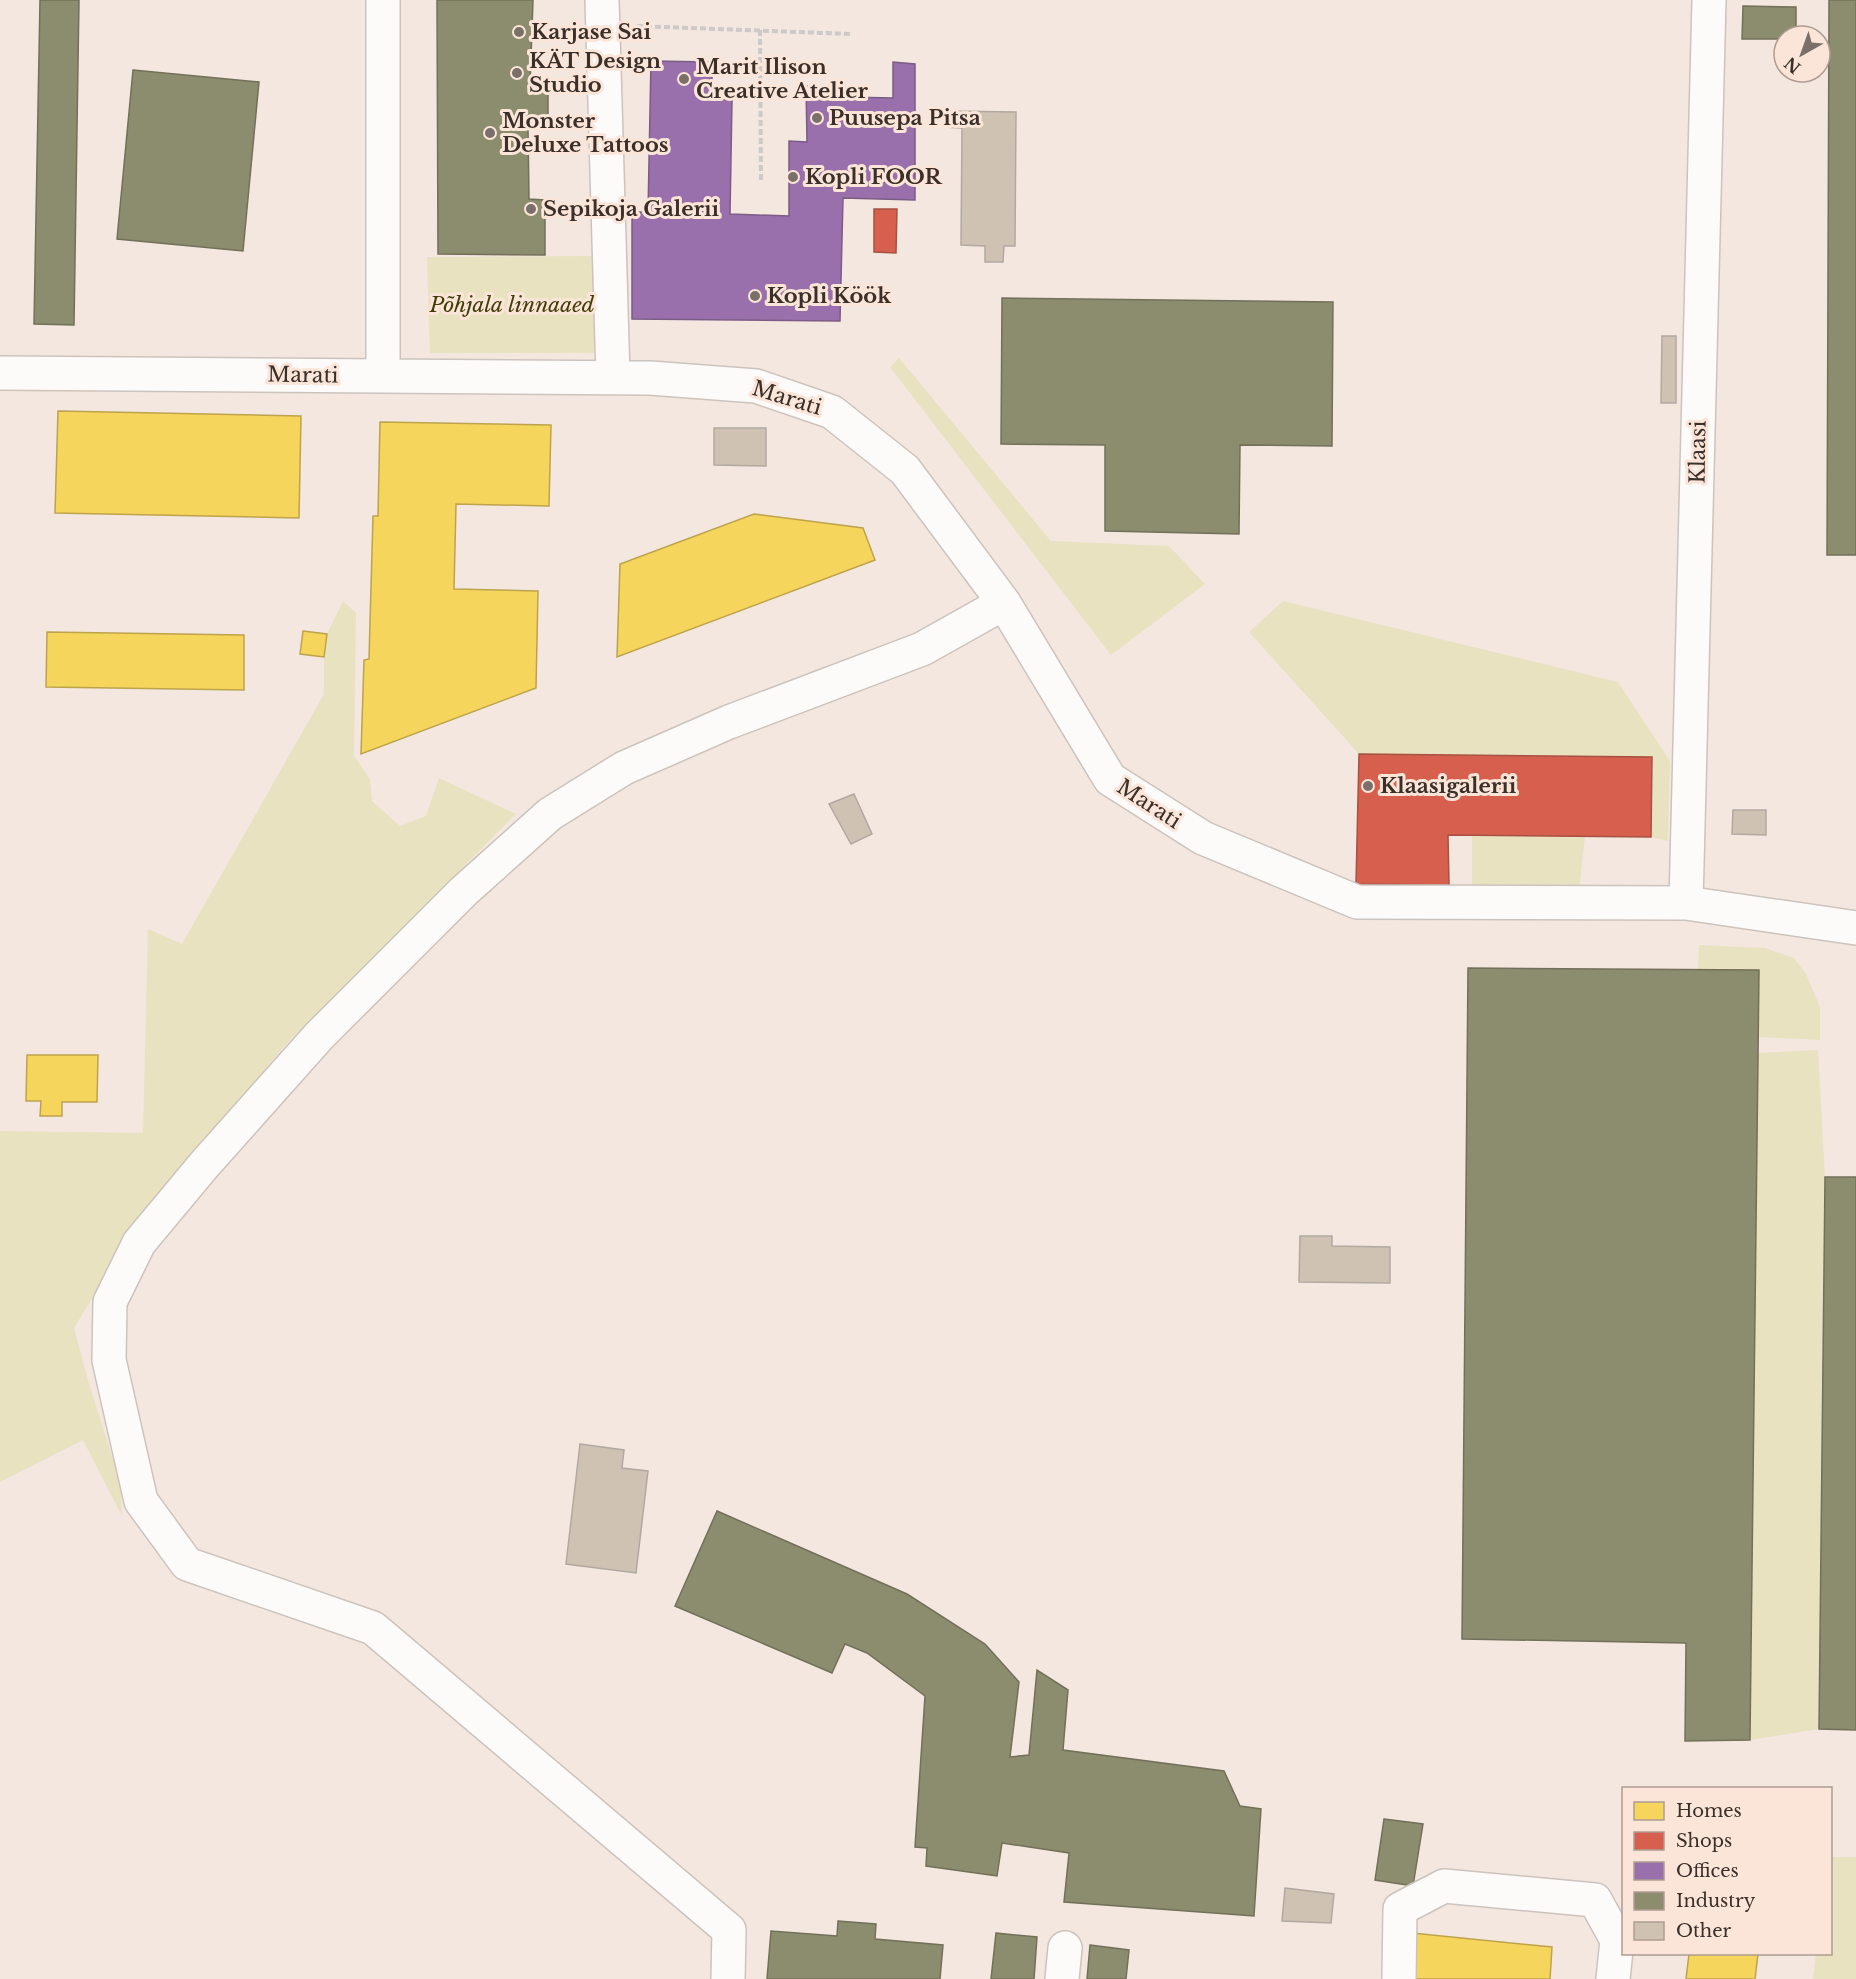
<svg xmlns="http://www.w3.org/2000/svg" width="1856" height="1979" viewBox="0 0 1856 1979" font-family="'Libre Baskerville',serif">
  <rect width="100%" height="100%" fill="#f3e7e0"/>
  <path fill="#e9e2c0" d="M594 256 599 353H430L427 257Z
    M899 358 1051 541 1169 546 1205 584 1111 655 890 367Z
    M343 601 356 613 354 756 370 779 372 801 400 826 426 816 439 778 516 814 287 1043 162 1193 93 1297 74 1328 87 1377 120 1482 122 1516 83 1440 0 1482V1131L143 1133 148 929 182 944 324 694V657L327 634Z
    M1283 601 1618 682 1670 761 1668 841 1651 837 1652 757 1359 754 1249 632Z
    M1472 835 1585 836 1579 891H1472Z
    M1699 945 1765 948 1794 958 1806 974 1820 1007V1040L1758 1037 1698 970Z
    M1818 1050 1825 1177 1819 1729 1750 1740 1758 1053Z
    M1831 1857H1856V1979H1813L1816 1954H1830Z"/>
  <path fill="#f6d55c" stroke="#bea34d" stroke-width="1.5" d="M58 411 301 416 299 518 55 513Z
    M380 422 551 425 549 506 456 504 454 589 538 591 536 688 361 754 364 660 369 659 373 516H378Z
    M754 514 863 528 875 560 617 657 620 564Z
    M303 631 327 634 324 657 300 654Z
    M47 632 244 635V690L46 687Z
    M27 1055H98L97 1102H62V1116H40L41 1101H26Z
    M1412 1933 1552 1947 1550 1979H1407Z
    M1689 1954H1758L1755 1979H1686Z"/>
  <path fill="#d6604d" stroke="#a75142" stroke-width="1.5" d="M874 209H897L896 253 874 252Z
    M1359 754 1652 757 1651 837 1448 835 1449 885 1356 884Z"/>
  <path fill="#9970ab" stroke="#7c5c84" stroke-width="1.5" d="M651 61 712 62V99L732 100 730 214 789 216V141L807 142 806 86 845 87V97L893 98V62L915 64V200L843 198 840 321 632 319V212H648Z"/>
  <path fill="#8c8c6e" stroke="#737059" stroke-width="1.5" d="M40 0H79L74 325 34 324Z
    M437 0H533L530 87H548V127H528L529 199 545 200V255L438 254Z
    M1829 0H1856V555H1827Z
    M1743 6 1796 7V36H1784V39H1742Z
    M133 70 259 82 243 251 117 239Z
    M1002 298 1333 302 1332 446 1240 445 1239 534 1105 531V445L1001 444Z
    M1468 968 1759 970 1750 1740 1685 1741 1686 1643 1462 1639Z
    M1825 1177H1856V1730L1819 1729Z
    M717 1511 907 1594 985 1644 1019 1682 1010 1757 1029 1755 1037 1670 1068 1690 1063 1750 1224 1771 1240 1806 1261 1809 1254 1916 1064 1902 1069 1853 1002 1843 997 1876 926 1866 927 1848 915 1847 925 1696 867 1653 845 1644 832 1673 675 1606Z
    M1384 1819 1423 1824 1413 1886 1375 1880Z
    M838 1921 876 1924 875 1939 943 1945 940 1979H767L771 1931 837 1936Z
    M996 1933 1037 1937 1034 1979H991Z
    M1090 1945 1129 1950 1126 1979H1087Z"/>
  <path fill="#cfc2b3" stroke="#b1a9a1" stroke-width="1.5" d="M945 111 1016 112 1015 246H1004L1003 262H985V246L961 245 962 128 944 127Z
    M1662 336H1676V403H1661Z
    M714 428H766V466L714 465Z
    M854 794 872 834 851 844 829 804Z
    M1733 810H1766V835L1732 834Z
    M1300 1236H1332V1246L1390 1247V1283L1299 1282Z
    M580 1444 624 1450 622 1468 648 1471 636 1573 566 1564Z
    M1285 1888 1334 1894 1331 1923 1282 1921Z"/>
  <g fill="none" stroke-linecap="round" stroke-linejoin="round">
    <defs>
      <path id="minor" d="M602 0 613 377
        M0 373 650 378 756 386 832 412 905 470 1004 603 1110 779 1203 838 1357 902 1686 903 1856 928
        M383 376V0
        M1686 903 1709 0
        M728 1979 729 1930 373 1628 187 1564 141 1501 109 1360 110 1302 139 1243 204 1165 319 1036 464 891 550 814 624 768 729 722 922 649 1004 603
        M1062 1979 1065 1948
        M1399 1979 1400 1909 1444 1886 1595 1900 1617 1940
        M1613 1979 1617 1940 1624 1933"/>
    </defs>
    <use href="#minor" stroke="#cdc3bd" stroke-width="36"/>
    <path stroke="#cdc9c6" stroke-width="4" stroke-dasharray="6 3" stroke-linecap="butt" d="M637 26 851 34
      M760 30 761 182"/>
    <use href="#minor" stroke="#fdfbfa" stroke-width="33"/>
  </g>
  <g fill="#7b6f69" stroke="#fbe5d8" stroke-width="2">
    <circle cx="519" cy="32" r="6"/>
    <circle cx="517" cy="73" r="6"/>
    <circle cx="684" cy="79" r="6"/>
    <circle cx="817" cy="118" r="6"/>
    <circle cx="490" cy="133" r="6"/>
    <circle cx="793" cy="177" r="6"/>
    <circle cx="531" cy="209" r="6"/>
    <circle cx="755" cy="296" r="6"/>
    <circle cx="1368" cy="786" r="6"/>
  </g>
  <g text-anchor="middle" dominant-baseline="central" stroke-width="6" stroke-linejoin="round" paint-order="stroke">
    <g font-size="21" font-weight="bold" fill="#3a2f29" stroke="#fbe5d8" text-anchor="start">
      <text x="531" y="32">Karjase Sai</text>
      <text x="529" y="61">KÄT Design<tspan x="529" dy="24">Studio</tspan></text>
      <text x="696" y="67">Marit Ilison<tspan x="696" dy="24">Creative Atelier</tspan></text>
      <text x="829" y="118">Puusepa Pitsa</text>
      <text x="502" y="121">Monster<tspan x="502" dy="24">Deluxe Tattoos</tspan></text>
      <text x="805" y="177">Kopli FOOR</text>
      <text x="543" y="209">Sepikoja Galerii</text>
      <text x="767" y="296">Kopli Köök</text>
      <text x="1380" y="786">Klaasigalerii</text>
    </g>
    <g font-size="21" font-style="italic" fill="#413d06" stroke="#fbe5d8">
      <text x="512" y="305">Põhjala linnaaed</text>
    </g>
    <g font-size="21" fill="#3a2f29" stroke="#fbe5d8">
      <text transform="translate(303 375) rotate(1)">Marati</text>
      <text transform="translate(787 398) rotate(17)">Marati</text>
      <text transform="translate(1698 452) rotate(-89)">Klaasi</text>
      <text transform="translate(1149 804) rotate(33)">Marati</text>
    </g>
  </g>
  <rect x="1622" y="1787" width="210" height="168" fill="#fbe5d8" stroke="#ae9c92" stroke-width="1.5"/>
  <rect x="1634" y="1802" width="30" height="18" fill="#f6d55c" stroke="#ae9c92" stroke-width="1.5"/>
  <text x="1676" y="1817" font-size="18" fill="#3a2f29">Homes</text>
  <rect x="1634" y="1832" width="30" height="18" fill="#d6604d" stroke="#ae9c92" stroke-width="1.5"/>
  <text x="1676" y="1847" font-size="18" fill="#3a2f29">Shops</text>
  <rect x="1634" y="1862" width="30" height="18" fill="#9970ab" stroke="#ae9c92" stroke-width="1.5"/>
  <text x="1676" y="1877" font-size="18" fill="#3a2f29">Offices</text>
  <rect x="1634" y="1892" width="30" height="18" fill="#8c8c6e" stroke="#ae9c92" stroke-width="1.5"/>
  <text x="1676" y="1907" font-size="18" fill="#3a2f29">Industry</text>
  <rect x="1634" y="1922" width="30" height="18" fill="#cfc2b3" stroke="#ae9c92" stroke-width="1.5"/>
  <text x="1676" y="1937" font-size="18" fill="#3a2f29">Other</text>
  <g transform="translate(1802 54) rotate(220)"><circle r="28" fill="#fbe5d8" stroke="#ae9c92" stroke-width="1.5"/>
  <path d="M0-4.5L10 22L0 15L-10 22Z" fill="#7b6f69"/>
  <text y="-9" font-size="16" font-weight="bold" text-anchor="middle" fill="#3a2f29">N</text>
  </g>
</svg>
